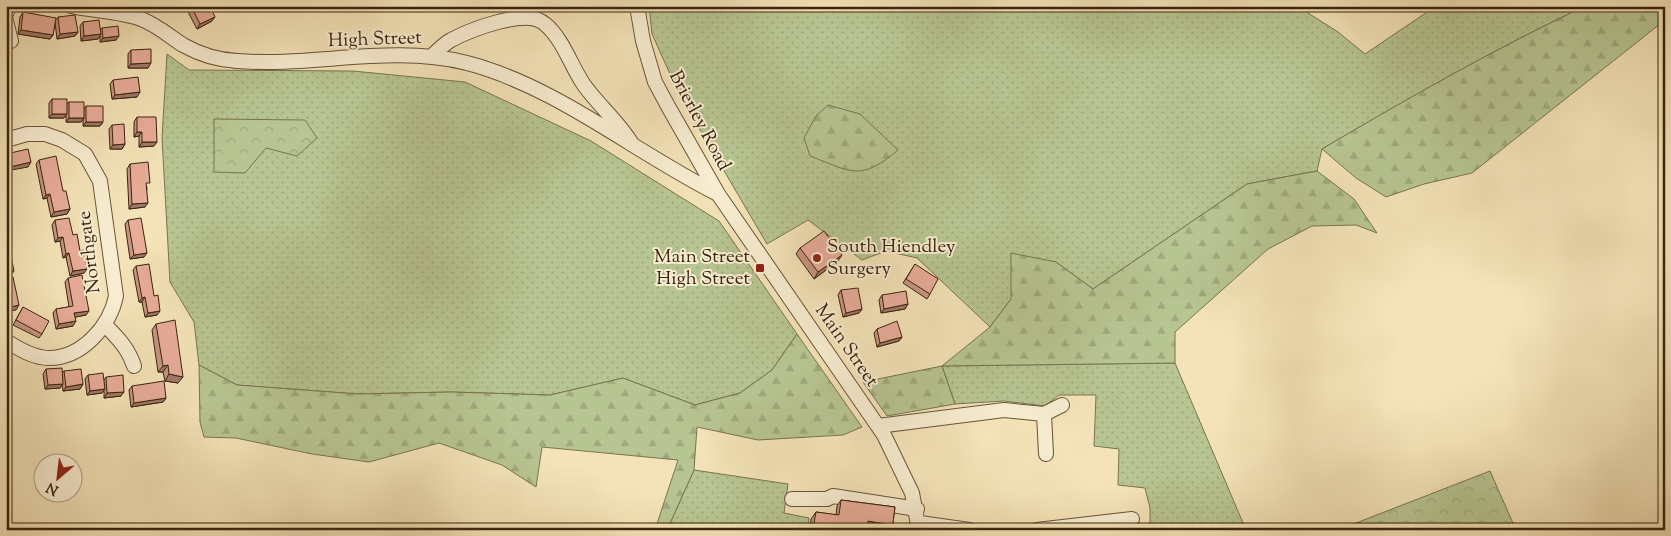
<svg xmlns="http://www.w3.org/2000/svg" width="1671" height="536" viewBox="0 0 1671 536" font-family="'Sorts Mill Goudy',serif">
  <defs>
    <pattern id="grass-dots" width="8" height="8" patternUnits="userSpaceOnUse" patternTransform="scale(1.25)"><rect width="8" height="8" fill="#b7c592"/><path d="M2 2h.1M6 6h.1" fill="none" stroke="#9ea97d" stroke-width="1.8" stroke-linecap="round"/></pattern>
    <pattern id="forest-firs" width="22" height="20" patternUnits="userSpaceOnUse" patternTransform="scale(1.25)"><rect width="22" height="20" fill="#b7c592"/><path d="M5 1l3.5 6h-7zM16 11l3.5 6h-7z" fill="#9ea97d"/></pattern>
    <pattern id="park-crowns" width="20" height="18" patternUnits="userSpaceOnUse" patternTransform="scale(1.25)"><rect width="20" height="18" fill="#b7c592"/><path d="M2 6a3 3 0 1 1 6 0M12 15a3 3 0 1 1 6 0" fill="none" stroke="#9ea97d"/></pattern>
  </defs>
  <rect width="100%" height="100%" fill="#f4e3b8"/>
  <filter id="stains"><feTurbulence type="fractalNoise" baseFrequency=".004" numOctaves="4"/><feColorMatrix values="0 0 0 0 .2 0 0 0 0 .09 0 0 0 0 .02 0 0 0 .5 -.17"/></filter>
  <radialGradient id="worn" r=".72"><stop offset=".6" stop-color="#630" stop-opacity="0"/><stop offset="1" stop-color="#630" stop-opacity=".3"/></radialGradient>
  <path fill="url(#grass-dots)" stroke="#787450" d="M649 6H1297L1338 32 1365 54 1436 6H1585C1495 49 1409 98 1322 149L1317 171 1247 184 1093 289 1056 262 1011 299 990 327 917 258 886 251 862 260 808 220 767 244 679 94 652 34Z
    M167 54 189 70 353 71 465 82 591 141 719 221 797 334 772 370 740 393 695 405 623 378 550 395 451 392 358 394 237 385 199 365 194 322 170 282 162 138Z
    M1175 363 1246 530H1150V508L1145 488 1118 485 1119 449 1094 446 1096 395H1059L1045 406 1004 401 955 404 942 366Z
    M694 470 788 484 784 513 809 518 808 530H667Z"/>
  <path fill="url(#forest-firs)" stroke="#787450" d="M1585 6H1665V20L1472 173 1424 184 1386 197 1356 178 1322 149C1408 98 1495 49 1585 6Z
    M828 105 860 114 898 150C860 182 852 172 810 156L804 138 816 116Z
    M1317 171 1354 199 1377 233 1356 225 1312 226 1268 249 1175 332V363L942 366 955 404 887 416 863 382 942 366 990 327 1011 299V253L1056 262 1093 289 1247 184Z
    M797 334 862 427 843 435 758 440 697 427 694 470 667 530H655L678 460 542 447 536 487 502 465 439 443 369 462 312 454 236 438 204 437 200 422 199 365 237 385 358 394 451 392 550 395 623 378 695 405 740 393 772 370Z"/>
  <path fill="url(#park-crowns)" stroke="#787450" d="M214 119 305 120 317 138 297 156 266 148 245 173 214 172Z
    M1490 471 1516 530H1338Z"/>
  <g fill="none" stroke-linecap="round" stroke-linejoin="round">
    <defs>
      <path id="minor" d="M71 6C93 11 120 11 141 19 157 25 169 36 183 45 199 54 219 60 237 61 314 67 391 44 467 63 556 86 636 153 718 194
        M637 6 643 41 655 82 669 108 718 194 884 435 912 493 919 530
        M6 14 9 6
        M6 21 11 41
        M431 57C437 51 444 44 451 40 470 30 527 7 545 24 563 39 571 66 584 85 599 106 619 122 632 144
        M6 140 27 134H45L62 140 85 154 100 181 116 296C110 326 82 358 49 358 34 358 19 349 6 341
        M105 325C118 338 128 348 134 366
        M878 426 1004 410 1044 414
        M1046 454 1044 414 1062 405
        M792 499H827L833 496 917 509
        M920 523 969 530
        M1037 530 1132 519"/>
    </defs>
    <use href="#minor" stroke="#685438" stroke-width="16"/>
    <use href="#minor" stroke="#f8edd1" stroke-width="14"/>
  </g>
  <path fill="#c89484" stroke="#3a240d" d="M187 6H210L212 21 197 29 186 8Z
    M23 12 55 21 58 17 78 32 75 36 57 39 55 22 53 35 50 39 18 34 20 17Z
    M83 22 100 30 102 28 116 40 100 42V36L98 39 81 41 80 26Z
    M131 50 148 68H128V54Z
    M113 80 137 97 112 99 110 84Z
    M52 99 67 104 69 102 84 109 86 106 103 122 100 126H83V119L81 122H66V116L64 118H49V103Z
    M137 117 154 146 139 147V136L134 137V122Z
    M112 125 125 144 122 149H110L109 129Z
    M39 160 63 191 70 209 67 214 51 217 47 198 43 199 36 164Z
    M130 164 147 187 145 207 129 209 127 169Z
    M55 220 73 235 84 273 70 276 66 257 63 258 60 241 55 242 52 225Z
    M128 220 144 257 130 259 125 224Z
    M800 248 838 261 814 279 796 254Z
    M915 264 930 294 927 299 903 283Z
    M136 266 157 315 145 317 142 302H139L133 270Z
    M68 278 86 315 75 317 73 326 56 329 53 313 56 309 69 307 65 282Z
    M841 290 862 309 859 313 843 317 838 295Z
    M882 295 908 304 905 309 881 313 879 300Z
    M23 307 42 334 39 338 13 325Z
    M156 324 178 383 165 381 163 372H158L152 330Z
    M877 329 902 337 899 341 877 347 874 333Z
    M46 369 62 373 64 371 83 384 80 389 63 391 62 385 60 388 45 389 43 374Z
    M88 375 104 380 106 377 121 396 104 398V391L102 393 87 395 85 379Z
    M132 386 166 398 163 402 131 407 129 390Z
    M841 500 895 507 892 530H879L867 528V530H810L811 519 816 512 836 515 837 506Z"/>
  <path fill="#a2786b" stroke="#3a240d" d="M215 17 212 21 197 29 200 24Z
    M21 30 53 35 50 39 18 34Z
    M78 32 75 36 57 39 60 34Z
    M101 34 98 39 81 41 84 36Z
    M119 36 116 40 100 42 103 38Z
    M151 63 148 68H128L131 64Z
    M140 92 137 97 112 99 115 95Z
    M52 114H67L64 118H49Z
    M69 118H84L81 122H66Z
    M86 122H103L100 126H83Z
    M137 132H142L139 136 134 137Z
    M142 142H157L154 146 139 147Z
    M125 144 122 149H110L113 145Z
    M31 162 28 167 6 171V168Z
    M50 194 47 198 43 199 46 195Z
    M148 203 145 207 129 209 132 204Z
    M70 209 67 214 51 217 54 212Z
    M63 237 60 241 55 242 58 238Z
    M69 253 66 257 63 258 66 254Z
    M147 253 144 257 130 259 134 255Z
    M842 255 838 261 814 279 818 272Z
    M87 269 84 273 70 276 73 271Z
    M14 271 11 275 6 276V272Z
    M145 297 142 302H139L142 298Z
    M908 304 905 309 881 313 884 309Z
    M19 305 16 310 6 312 7 308Z
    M862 309 859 313 843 317 846 313Z
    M89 311 86 315 71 318 74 313Z
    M160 311 157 315 145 317 148 313Z
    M76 321 73 326 56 329 59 324Z
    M902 337 899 341 877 347 880 343Z
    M168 365 163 372H158L163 366Z
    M169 374 183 377 178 383 165 381Z
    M63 384 60 388 45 389 48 385Z
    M83 384 80 389 63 391 66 387Z
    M105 389 102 393 87 395 90 391Z
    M124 392 121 396 104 398 107 393Z
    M166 398 163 402 131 407 134 403Z
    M868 521 885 524 881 530 864 528Z"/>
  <path fill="#e8ac99" stroke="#3a240d" d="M191 6H210L215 17 200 24Z
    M23 12 56 18 53 35 21 30Z
    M75 15 78 32 60 34 58 17Z
    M99 20 101 34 84 36 83 22Z
    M118 26 119 36 103 38 102 28Z
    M151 49V63L131 64V50Z
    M138 77 140 92 115 95 113 80Z
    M52 99H67V114H52Z
    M69 102H84V118H69Z
    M86 106H103V122H86Z
    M137 117H156L157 142H142V132H137Z
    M124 124 125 144 113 145 112 125Z
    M28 149 31 162 6 168V154Z
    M56 156 63 191H66L70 209 54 212 50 194 46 195 39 160Z
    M148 162 150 183H146L148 203 132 204 130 164Z
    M69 218 73 235 77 234 80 251 84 250 87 269 73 271 69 253 66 254 63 237 58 238 55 220Z
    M141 218 147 253 134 255 128 220Z
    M824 231 842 255 818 272 800 248Z
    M8 242 14 271 6 272V243Z
    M149 264 154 296 158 295 160 311 148 313 145 297 142 298 136 266Z
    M915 264 938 279 930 294 906 279Z
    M82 275 89 311 74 313 76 321 59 324 56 309 73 306 68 278Z
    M13 277 19 305 7 308 6 278Z
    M858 288 862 309 846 313 841 290Z
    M906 291 908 304 884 309 882 295Z
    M23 307 49 321 42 334 16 320Z
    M175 320 183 377 169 374 168 365 163 366 156 324Z
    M897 321 902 337 880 343 877 329Z
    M62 368 63 384 48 385 46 369Z
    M81 369 83 384 66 387 64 371Z
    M103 373 105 389 90 391 88 375Z
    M123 375 124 392 107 393 106 377Z
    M164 381 166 398 134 403 132 386Z
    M841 500 895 507 892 530H885V524L868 521 867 530H819L813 529 816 512 839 515Z"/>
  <g fill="#8f2418" stroke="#f8edd1" stroke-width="2">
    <circle cx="817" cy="258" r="5"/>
    <rect x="755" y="263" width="10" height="10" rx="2.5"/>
  </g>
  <g text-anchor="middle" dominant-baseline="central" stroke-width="4" stroke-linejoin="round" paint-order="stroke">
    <g font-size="19" fill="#3a240d" stroke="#f8edd1">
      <text transform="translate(375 40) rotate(-2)">High Street</text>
      <text transform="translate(699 121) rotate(62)">Brierley Road</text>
      <text transform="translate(90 252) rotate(-97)">Northgate</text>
      <text transform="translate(846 346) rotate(55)">Main Street</text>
    </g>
    <g font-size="19" fill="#3a240d" stroke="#f8edd1" text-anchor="start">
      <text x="827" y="247">South Hiendley<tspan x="827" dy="22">Surgery</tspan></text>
      <text x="750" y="257" text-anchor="end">Main Street<tspan x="750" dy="22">High Street</tspan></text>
    </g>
  </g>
  <rect width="1671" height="536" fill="none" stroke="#f4e3b8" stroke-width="25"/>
  <rect x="8" y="8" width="1656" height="521" fill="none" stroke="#3a240d" stroke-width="2.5"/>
  <rect x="12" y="12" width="1646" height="511" fill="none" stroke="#3a240d"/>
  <g transform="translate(58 478) rotate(208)"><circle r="24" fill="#f8edd1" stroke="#ac9d83"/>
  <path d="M0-4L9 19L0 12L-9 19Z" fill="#8f2418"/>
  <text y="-8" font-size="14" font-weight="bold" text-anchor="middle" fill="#3a240d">N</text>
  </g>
  <rect width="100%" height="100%" filter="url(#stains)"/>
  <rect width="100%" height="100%" fill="url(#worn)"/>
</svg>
